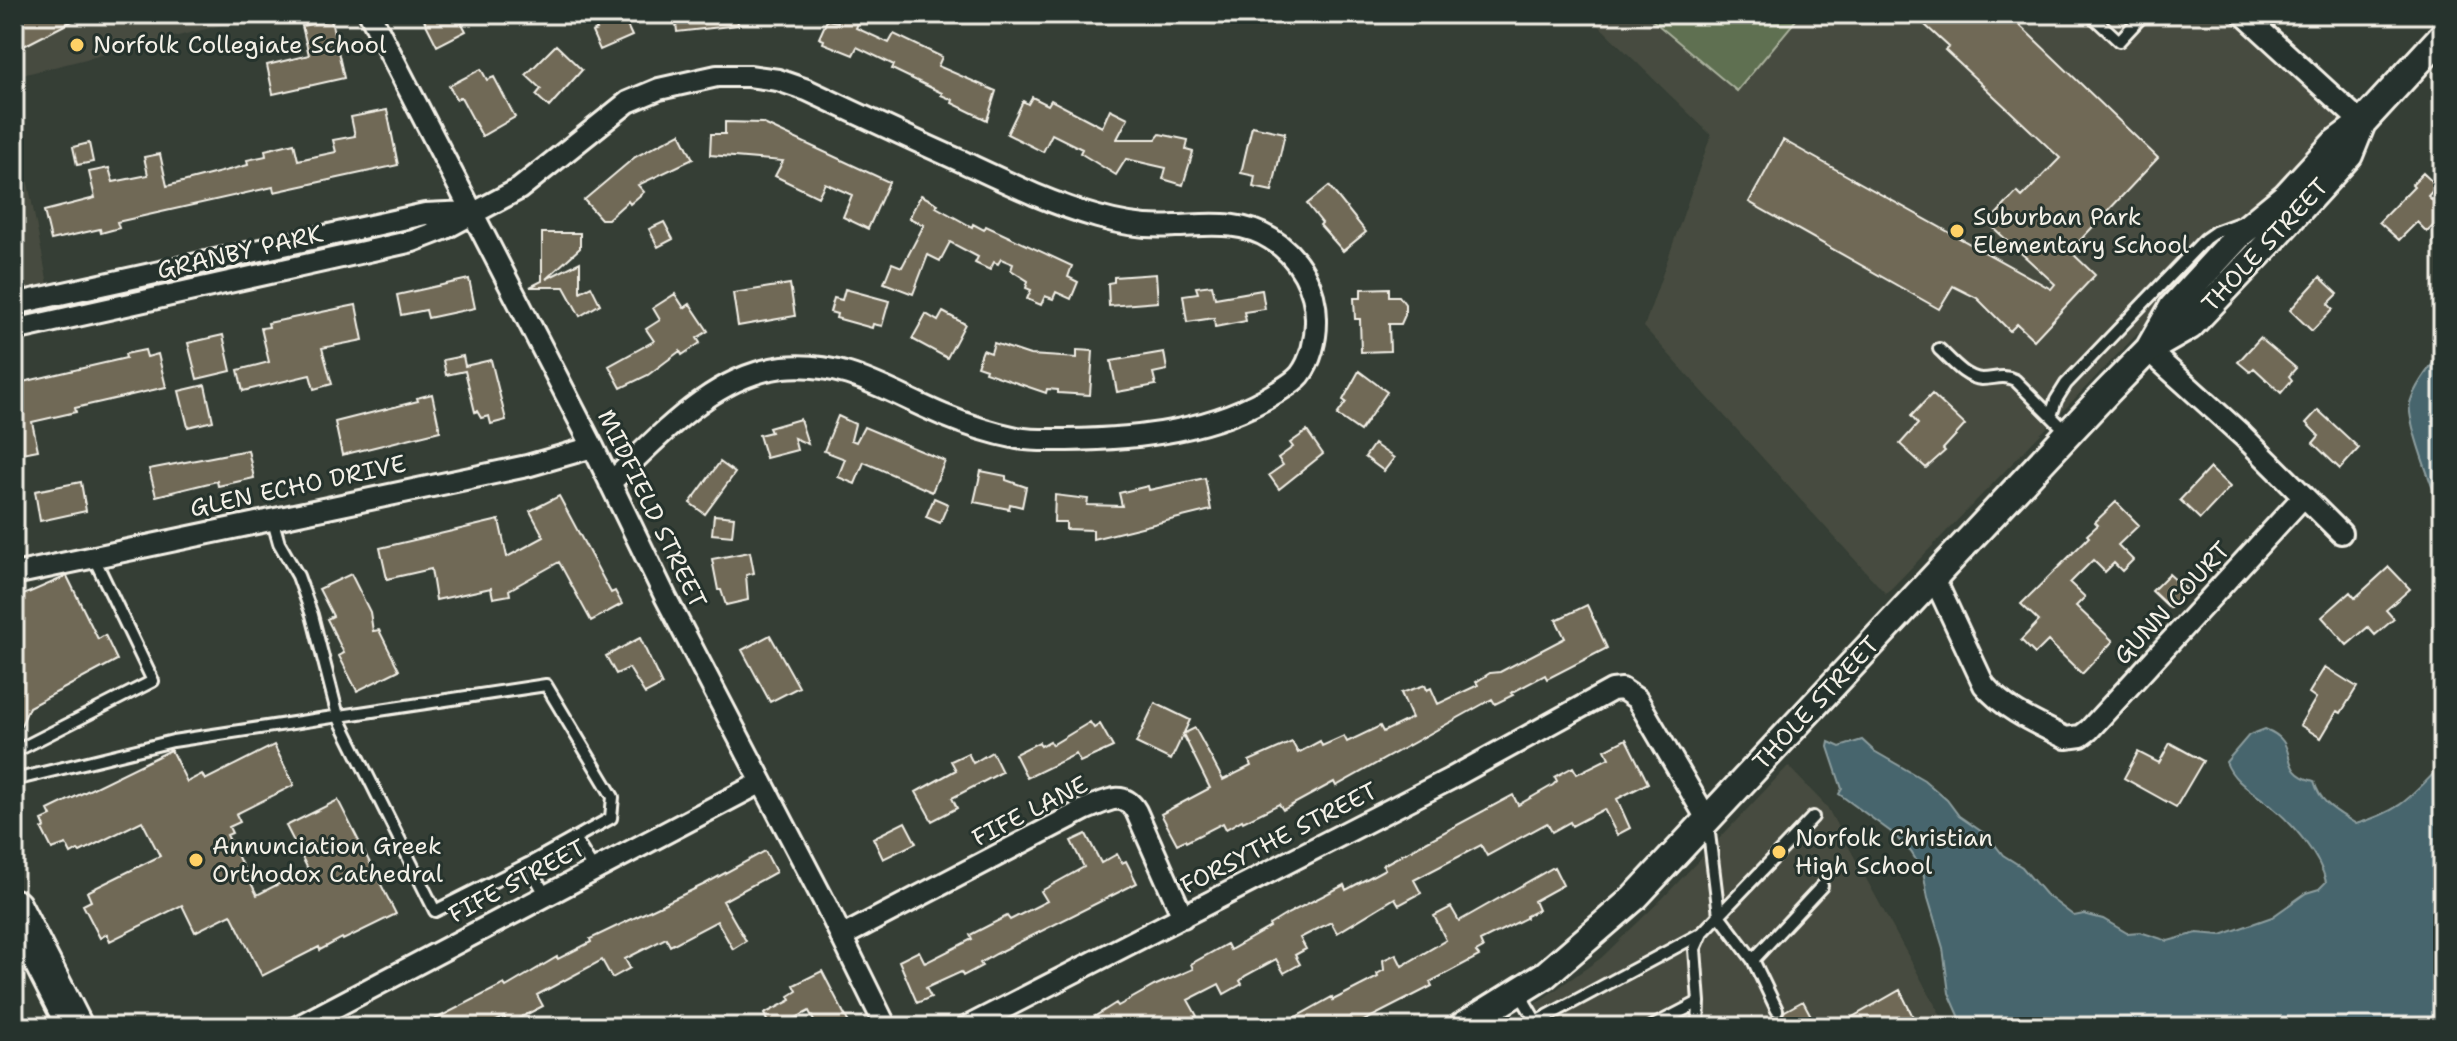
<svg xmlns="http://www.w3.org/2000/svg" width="2457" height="1041" viewBox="0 0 2457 1041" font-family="'Shantell Sans',sans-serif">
  <rect width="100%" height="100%" fill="#353e35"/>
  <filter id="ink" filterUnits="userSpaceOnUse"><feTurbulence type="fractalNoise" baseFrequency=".0125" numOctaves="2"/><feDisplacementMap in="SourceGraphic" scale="16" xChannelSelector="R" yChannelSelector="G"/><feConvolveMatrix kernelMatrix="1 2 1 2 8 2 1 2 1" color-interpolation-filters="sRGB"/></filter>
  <g filter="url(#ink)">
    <path fill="#464b3f" d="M14 14H266L14 77Z
      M1587 14H2229L2343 121 1886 594 1644 327 1711 135Z
      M14 112 48 284 14 291Z
      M1788 766 1827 807 1947 1027H1530L1522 1013 1601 958 1663 898Z"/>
    <path fill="#5e6f51" stroke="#a9b09c" stroke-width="2" d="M1645 14H1801L1737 91Z"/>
    <path fill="#47656d" stroke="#8c9d9e" stroke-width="2" d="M2443 351V517C2436 496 2406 421 2410 403 2415 385 2431 365 2443 351Z
      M2265 729C2303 743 2275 772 2314 781 2321 805 2337 811 2356 824 2403 810 2410 797 2443 764V1027H1964L1949 993 1943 948 1928 898 1923 871 1911 852 1891 832 1839 794 1842 789 1828 747 1829 742 1840 747 1862 740 1874 751 1924 780 1947 800 1959 816 1988 836 2003 855 2022 867 2045 894 2074 916 2084 914 2103 919 2127 933 2140 932 2168 941 2197 933 2221 935 2272 917 2306 893 2319 889 2326 882C2320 855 2292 823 2271 806 2254 792 2234 783 2226 762L2249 735Z"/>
    <path fill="#6f6957" stroke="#f4f1e8" stroke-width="2" d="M14 14H86L14 51Z
      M421 14H457L466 31 437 46Z
      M602 14H615L620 19 623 17 632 36 600 50 592 32 597 30 591 21Z
      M675 14H737L738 25 677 32Z
      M841 14H862L856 28 889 43 894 34 942 57 938 66 996 91 987 120 952 103 953 100 941 95 942 93 892 69 894 65 857 47 853 55 823 43 824 40 819 38 827 20 838 22Z
      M1913 14H2008L2158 158 2070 251 2095 275 2034 340 2017 324 2010 331 1977 298 1953 286 1939 309 1749 202 1783 140 2051 289 2055 284 1988 223 2017 192 2022 197 2060 158 1945 50 1949 47Z
      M331 20 344 78 273 94 267 65 309 55 302 26Z
      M556 45 582 70 549 107 536 95 541 89 526 75Z
      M481 69 487 80 494 77 515 117 482 136 461 97 456 99 449 86Z
      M1032 97 1048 105 1051 100 1102 127 1110 109 1128 118 1117 139H1156L1160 134 1188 140 1186 150 1193 152 1183 185 1163 179 1166 168 1126 159 1116 175 1080 153 1082 149 1052 134 1043 152 1007 134 1023 101 1028 104Z
      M387 110 398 165 274 192 273 187 117 222 119 228 101 233 100 229 51 240 44 211 95 198 89 172 109 168 113 182 148 175 144 157 160 154 167 186 248 165 247 160 266 156 265 150 294 143 298 160 336 152 333 140 355 136 351 117Z
      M725 122 762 123 889 182 868 229 843 217 852 195 825 183 818 197 775 176 783 161 710 155 711 134H725Z
      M1252 126 1285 133 1272 191 1253 187 1255 176 1241 173Z
      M680 133 693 159 638 185 644 192 630 204 628 201 608 219H601L584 200 635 157Z
      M89 143 93 162 77 165 73 147Z
      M2423 173 2437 186 2428 196 2443 211V216L2427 232 2417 222 2399 240 2379 222 2414 186 2412 184Z
      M1329 186 1366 232 1343 251 1320 225 1322 223 1307 204Z
      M921 195 938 204 936 207 972 227 973 224 984 230 986 226 1072 266 1068 277 1078 282 1071 299 1056 292 1053 299 1045 296 1041 305 1027 299 1031 290 1026 288 1028 281 1011 270 1013 264 1001 259 998 264 994 262 990 270 975 263 978 257 950 242 940 261 928 255 913 294 884 283 892 263 902 267 924 225 909 218Z
      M664 222 673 239 658 247 649 229Z
      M542 233H580V248L546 279 580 262V292L591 286 600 304 580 316 564 287H530L542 281Z
      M1156 274 1158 302 1109 306 1108 283 1114 282V277Z
      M2320 277 2338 294 2328 304 2333 309 2312 331 2290 310Z
      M469 279 475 308 428 318 426 310 401 315 397 295Z
      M790 284 795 316 738 326 733 293Z
      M1212 285 1215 298 1262 290 1265 309 1244 312 1246 321 1215 327 1214 318 1187 322 1183 295 1198 293 1196 287Z
      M1389 288V296H1399L1405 304V315L1401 324H1389L1390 351 1361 352 1360 319H1355L1354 298H1361V289Z
      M845 289 889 301 882 326 873 324 872 328 836 318 837 314 830 312 834 298 842 300Z
      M675 294 684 308 690 304 708 331 697 338 700 343 682 355 680 351 648 375 621 388 609 366 654 341 646 329 660 320 653 308Z
      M356 305 363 340 322 348 332 384 314 389 310 375 243 391 238 370 269 362 261 328 269 327 268 323Z
      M943 312 965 324 947 358 912 339 926 314 938 321Z
      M223 335 231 371 197 379 188 343Z
      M2260 338 2296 368 2289 376 2292 380 2281 393 2254 368 2250 372 2238 362Z
      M994 343 1030 355 1077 358V350L1093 351 1090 395 1058 393V390L1047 389 1046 393 985 372 986 369 977 366 983 350 991 353Z
      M145 350 147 357 158 354 166 387 75 408 76 412 32 422 38 450 22 453 14 415V384L126 358 125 354Z
      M1164 352 1167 370 1153 373 1156 385 1117 392 1111 361Z
      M463 356 465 366 491 360 506 420 491 424 489 416 481 418 477 411 475 412 465 371 446 375 443 360Z
      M1359 371 1387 392 1360 431 1337 415 1346 402 1343 400Z
      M205 385 213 421 188 427 179 391Z
      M432 394 440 431 342 455 335 422 418 401 417 398Z
      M1932 394 1965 425 1943 449 1945 451 1926 468 1900 444 1918 424 1911 416Z
      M2318 410 2359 448 2340 469 2313 443 2319 436 2306 423Z
      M838 416 855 424 851 440 856 442 864 427 945 461 932 492 864 462 855 484 838 477 845 459 824 451Z
      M800 419 808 444 794 438 797 450 766 458 759 435 771 432 769 428Z
      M1307 431 1323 454 1279 489 1269 475 1283 465 1278 458 1293 447 1290 443Z
      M1374 444 1394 458 1384 471 1365 457Z
      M248 450 254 478 218 486 217 481 156 496 149 469Z
      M720 462 735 473 705 514 690 503Z
      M2210 468 2230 487 2200 519 2180 500Z
      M981 471 1006 476V480L1026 487 1022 507 1010 504 1009 509 974 502Z
      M1205 478 1211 510 1093 539V530L1066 529V522H1054L1055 495 1088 499 1087 505 1122 506 1119 493 1148 486 1149 490Z
      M81 482 86 511 40 521 35 491Z
      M559 496 611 593 615 591 622 604 591 621 559 562 509 590 510 595 493 598 491 588 436 600 431 569 387 579 380 548 499 520 507 557 544 537 530 511Z
      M934 498 948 504 940 523 926 517Z
      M2116 502 2139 525 2118 545 2133 560 2122 571 2114 563 2105 572 2093 560 2070 583 2085 597 2076 606 2113 641 2082 674 2048 641 2035 654 2021 640 2039 621 2021 604 2089 537 2087 535 2098 525 2095 522Z
      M714 515 734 517 732 536 712 534Z
      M750 552 754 573 746 575 748 600 726 605 721 590H718L712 559Z
      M2389 567 2410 589 2386 610 2394 619 2375 635 2368 627 2347 645 2322 617 2350 592 2355 598Z
      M351 574 370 612 373 631 379 630 399 670 357 691 339 656 344 653 327 619 333 616 319 589Z
      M2169 574 2188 591 2170 608 2152 591Z
      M67 576 98 639 105 635 117 660 29 707 14 742V599Z
      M1587 605 1607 648 1547 679 1545 675 1511 693 1513 695 1495 704 1492 699 1336 786 1334 782 1283 810 1279 804 1243 822 1242 820 1226 829 1223 823 1186 842 1185 840 1177 844 1161 814 1210 788 1183 734 1195 728 1223 780 1251 766 1249 761 1292 742 1298 753 1320 741 1322 746 1344 736 1347 742 1380 726 1383 732 1412 718 1401 693 1425 685 1427 690 1431 688 1438 704 1478 685 1476 682 1490 673 1500 672 1565 638 1556 620Z
      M770 635 799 687 770 702 742 650Z
      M640 638 662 685 645 694 629 668 616 674 606 656Z
      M2325 667 2357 687 2341 713 2337 711 2321 738 2300 725 2316 698 2309 693Z
      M1155 703 1190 720 1171 760 1136 743Z
      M1090 722 1094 728 1100 724 1113 747 1080 762 1076 754 1027 778 1015 754 1039 742 1041 746 1050 741 1052 745Z
      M1626 739 1648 783 1617 799 1630 828 1617 835 1604 809 1572 826 1570 822 1552 832 1547 823 1487 856 1481 845 1414 880 1421 893 1399 905 1395 898 1337 933 1331 922 1300 938 1306 949 1295 955 1300 964 1284 973 1276 959 1245 976 1240 981 1242 984 1224 994 1219 984 1188 1000 1197 1016 1176 1027H1078L1116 1003 1118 1006 1154 986 1193 969 1191 964 1227 944 1230 950 1270 927 1269 925 1287 914 1344 885 1346 890 1385 869 1383 865 1513 795 1518 805 1553 785 1557 781 1555 777 1573 767 1577 774 1609 758 1605 750Z
      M2170 743 2203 761 2176 807 2124 778 2138 752 2159 763Z
      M274 745 294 785 236 814 240 822 229 827 232 833 227 835 257 895 308 869 286 826 338 800 396 914 343 940 342 938 320 950 319 947 262 976 231 914 195 932 182 905 110 941 107 934 100 938 83 905 91 901 87 892 160 856 142 821 80 852 78 850 71 854 66 844 52 849 42 829 45 827 42 820 51 816 48 810 171 750 187 782 202 774 205 780Z
      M992 752 1002 772 952 798 957 808 932 821 916 792 956 770 951 761 968 753 973 763Z
      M905 822 916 843 883 859 873 838Z
      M1086 834 1101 863 1117 854 1122 863 1126 861 1137 883 996 954 980 963 982 966 963 976 961 972 926 988 931 997 917 1003 899 961 919 951 925 963 972 939 970 935 1007 916 1010 920 1047 901 1041 891 1084 867 1071 841Z
      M765 851 776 872 723 901 746 941 733 949 717 921 670 946 666 938 625 959 630 968 612 978 602 960 537 995 543 1006 508 1024 504 1017 485 1027H420L504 984 506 987 557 957 558 959 591 942 590 939 705 884Z
      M1554 867 1563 885 1534 901 1538 910 1526 916V918L1480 941 1483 948 1476 952 1479 956 1430 982 1432 986 1352 1027H1278L1332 997 1333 1000 1378 977 1377 974 1384 970 1383 960 1396 954 1402 966 1446 940 1434 916 1451 907 1459 921Z
      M822 971 851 1027H817L809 1011 779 1027H770L764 1014 791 1000 789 996 797 991 794 985Z
      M1900 990 1918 1027H1835Z
      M1803 1001 1817 1027H1754L1773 1017H1781L1785 1011Z"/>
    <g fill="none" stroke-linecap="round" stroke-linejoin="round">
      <defs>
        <path id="service" d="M2090 14 2119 41 2144 14
          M14 254V257
          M1939 349C1951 360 1965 378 1982 379 1995 379 2002 374 2015 380L2067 432
          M2051 416 2056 400 2066 384 2205 239 2215 232 2242 222
          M272 518 279 543 298 576 312 615 338 716 435 911 528 864
          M14 752 153 681 93 556
          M14 780 173 741 546 685 613 797 611 818 528 864 546 896
          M1708 825 1719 915 1753 960 1777 1010
          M574 838 594 870
          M1753 960 1822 886
          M1520 994 1538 1025
          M1536 1022 1702 933
          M1651 1027 1699 1002 1695 949 1702 933 1813 817
          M1698 1027 1699 1002"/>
        <path id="minor" d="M370 14 593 447 666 598 825 903 886 1027
          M2243 14 2362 123
          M14 304 425 214 469 212
          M14 330 413 241 444 229 519 189 628 102 659 89 717 76H749L778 80 807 90C858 114 909 138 961 161 1006 182 1051 204 1098 217 1122 224 1150 228 1175 226 1209 225 1241 220 1271 239 1299 256 1317 289 1316 322 1316 339 1311 361 1300 375 1294 382 1285 387 1277 392 1215 431 1139 439 1067 440 1050 440 1033 441 1017 438 992 433 967 425 943 415 888 392 846 361 783 367 713 375 659 437 610 483
          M2148 350 2243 436 2341 533
          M14 574 527 466 593 447
          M1934 578 1984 685C2006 711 2036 723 2066 738L2081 736 2089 730 2304 496
          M841 937 1086 809C1105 802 1123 789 1136 811L1183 917
          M297 1027 762 782
          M967 1027 1450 779 1612 690 1622 689 1637 699 1707 819"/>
        <path id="tertiary" d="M2149 349 2173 307 2241 233 2286 196 2335 143 2362 123 2443 35
          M1461 1027 1545 975 1634 898 2107 392 2148 350 2190 326 2268 244 2349 155 2362 123"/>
        <path id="primary" d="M14 907 75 1027"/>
      </defs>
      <use href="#service" stroke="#f4f1e8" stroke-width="16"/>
      <use href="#minor" stroke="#f4f1e8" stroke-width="26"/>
      <use href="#tertiary" stroke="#f4f1e8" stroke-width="32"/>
      <use href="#primary" stroke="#f4f1e8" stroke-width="40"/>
      <use href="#service" stroke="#26332d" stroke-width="10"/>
      <use href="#minor" stroke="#26332d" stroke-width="20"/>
      <use href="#tertiary" stroke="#26332d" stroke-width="26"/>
      <use href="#primary" stroke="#26332d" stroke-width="34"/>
    </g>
  </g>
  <g fill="#ffd166" stroke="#26332d" stroke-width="3">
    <circle cx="77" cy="45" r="8"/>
    <circle cx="1957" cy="231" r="8"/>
    <circle cx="1779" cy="852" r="8"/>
    <circle cx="196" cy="860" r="8"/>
  </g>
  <g text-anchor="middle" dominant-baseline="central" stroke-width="6" stroke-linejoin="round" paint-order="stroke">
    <g font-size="24" fill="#f4f1e8" stroke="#26332d" text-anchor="start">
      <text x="93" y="45">Norfolk Collegiate School</text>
      <text x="1973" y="217">Suburban Park<tspan x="1973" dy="28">Elementary School</tspan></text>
      <text x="1795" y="838">Norfolk Christian<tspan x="1795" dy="28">High School</tspan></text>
      <text x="212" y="846">Annunciation Greek<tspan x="212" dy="28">Orthodox Cathedral</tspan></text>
    </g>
    <g font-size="24" fill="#f4f1e8" stroke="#26332d">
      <text transform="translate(2265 245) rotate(-47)">THOLE STREET</text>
      <text transform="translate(240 252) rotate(-13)">GRANBY PARK</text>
      <text transform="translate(298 486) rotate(-12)">GLEN ECHO DRIVE</text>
      <text transform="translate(652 509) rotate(64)">MIDFIELD STREET</text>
      <text transform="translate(2172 603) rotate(-47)">GUNN COURT</text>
      <text transform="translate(1816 703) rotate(-47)">THOLE STREET</text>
      <text transform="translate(1030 811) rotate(-27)">FIFE LANE</text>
      <text transform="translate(1279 838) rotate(-27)">FORSYTHE STREET</text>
      <text transform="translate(517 881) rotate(-28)">FIFE STREET</text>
    </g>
  </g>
  <rect width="2457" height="1041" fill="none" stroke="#26332d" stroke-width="48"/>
  <rect x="24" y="24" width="2409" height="993" fill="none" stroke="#f4f1e8" stroke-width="3" filter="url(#ink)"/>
</svg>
